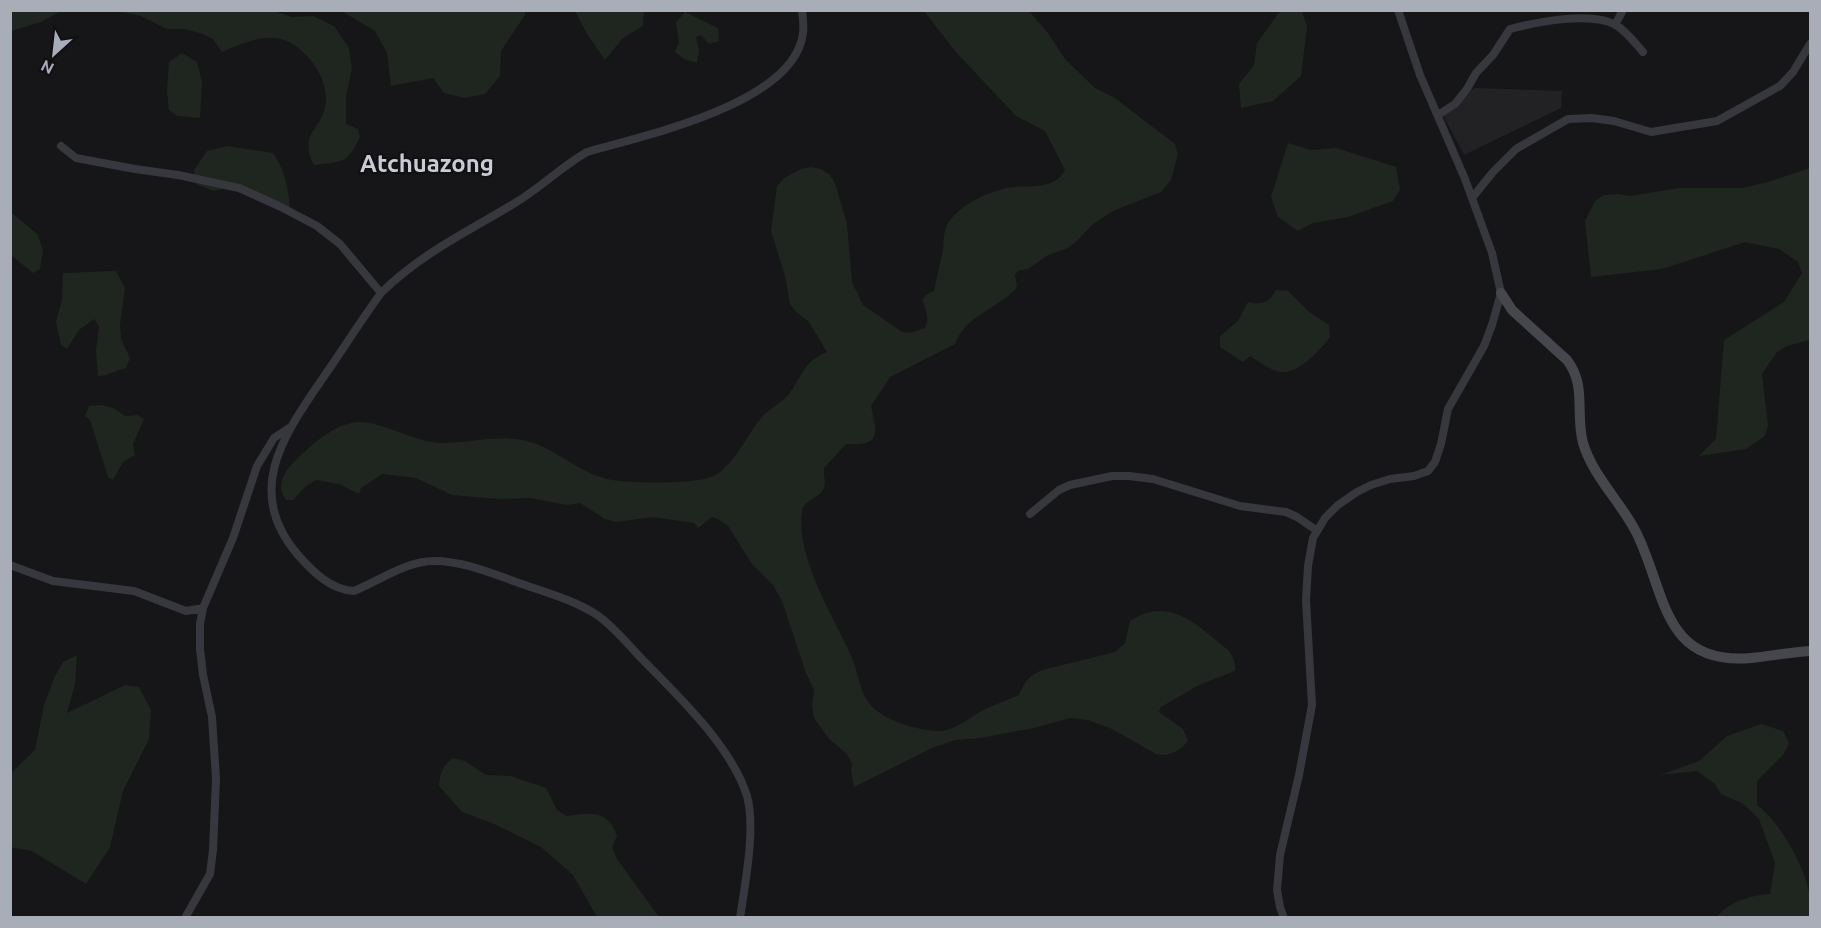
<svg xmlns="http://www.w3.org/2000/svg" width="1821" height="928" viewBox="0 0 1821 928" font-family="Ubuntu,sans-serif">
  <rect width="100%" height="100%" fill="#161618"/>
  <path fill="#222225" d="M1474 88 1562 91 1561 108 1464 155 1443 115 1457 107Z"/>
  <path fill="#1e261f" d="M11 10H61V11L41 22 11 31Z
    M416 10 420 11H525V15L501 51 500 76 485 94 465 98 444 93 433 78 391 86 387 53 375 31 345 13 343 11Z
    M117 11H273L292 17 313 16 334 26 349 48 352 69 346 96V124L358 129 360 137C346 165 344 161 314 165 297 132 324 130 326 101 327 88 320 72 312 62 285 27 258 36 222 52L213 39 203 34 185 29H167L141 16Z
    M575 11H644L643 26 623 38 605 60 587 34Z
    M924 11H1029L1048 33 1065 59 1095 88 1115 98 1171 141 1175 144 1178 154 1171 180 1161 192 1113 211 1093 224 1076 242 1068 248 1048 255 1028 269 1018 271 1015 275 1017 286 1015 290C994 310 966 316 955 344L890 377 871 406C878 436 880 446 846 444L824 468C823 475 827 484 823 490 817 500 804 499 802 512 796 560 834 616 852 658 858 672 860 693 870 704 882 720 917 730 936 731 955 732 969 717 985 709 996 704 1008 700 1019 695 1025 682 1028 676 1042 670L1115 652 1125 643 1130 621C1169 595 1197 625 1227 649 1233 655 1236 663 1235 671L1199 685 1161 707 1159 712 1183 729 1188 741C1180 751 1169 757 1156 754L1112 729 1088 720 1070 718 1034 728 980 738 955 740 932 748 854 787 851 770 852 764 847 754 829 739 814 718 812 706 814 690 806 673 782 601 773 585 752 564 728 526 718 519 712 517 698 528 694 523 653 517 616 522 605 519 580 503 567 505 530 498 499 499 452 495 416 478 382 474 361 488 359 494 339 484 316 480 306 486 293 500H286C273 482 288 467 302 454 315 442 332 427 351 423 374 417 414 442 439 443 470 444 504 432 534 443 558 452 579 471 603 478 622 484 689 484 708 478 732 471 746 436 761 418 769 409 781 403 789 394 802 376 804 361 827 352L809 322 795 311 790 304 785 276 771 231 777 186 784 178 801 169 811 167 821 169 830 175 835 183 847 224 852 282 863 305 902 332 910 333 925 328C930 318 926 310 922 300L927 294 934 291C937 277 940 263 943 250 944 241 943 231 948 223 961 204 986 193 1007 188 1028 184 1053 192 1065 170L1045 131 1016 116 955 51Z
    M1280 11H1302L1307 27 1301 76 1273 101 1241 108 1239 84 1254 65 1257 43Z
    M685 12 718 28 719 41 709 44 701 35 696 37 699 50 697 63 684 59 675 52 679 43 676 22Z
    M182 53 197 62 202 82 200 118 177 116 169 110 167 91 169 62Z
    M1288 143 1311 150 1336 148 1396 167 1400 190 1393 201 1348 217 1313 223 1298 231 1278 217 1271 197Z
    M227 146 273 153C285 170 288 188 290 208L234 187 213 191 196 184 194 170 207 151Z
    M1810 168V340L1787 346 1777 352 1762 374 1768 425 1765 436 1746 449 1699 456 1716 439 1724 340 1784 302 1802 273 1798 262 1779 249 1745 242 1662 269 1591 277 1585 221 1595 201 1604 195 1618 194 1630 196 1679 188H1743L1768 182Z
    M11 212 38 235 43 251 40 269 33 273 11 255Z
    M116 271 125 288 120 325 121 339 130 358 126 368C115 370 109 376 98 376L96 350 99 326 94 319 79 330 67 349 61 345 56 322 62 299 63 273Z
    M1276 290 1288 291 1308 311 1329 325 1330 337C1320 350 1298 375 1280 372 1270 370 1258 361 1250 356L1243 362 1220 347V336L1238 321 1248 302C1262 305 1269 303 1276 290Z
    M102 405 115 409 125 416 137 415 144 419 133 444 135 455 123 462 113 480 108 477 90 420 85 416 89 406Z
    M77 655 75 684 67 713 125 685 139 687 151 710 149 739 123 791 110 847 86 884 32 851 10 847 11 773 35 750 44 705 55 676 63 662Z
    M1761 724 1783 731 1789 743 1784 754 1757 781V805C1779 820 1808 871 1810 898 1811 905 1811 911 1810 917H1717C1728 902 1751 895 1770 894L1775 863 1759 819 1742 803 1721 794 1715 784 1697 771 1660 775 1699 761 1727 736Z
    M453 758 465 761 486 775 510 776 546 788 557 810 567 816C590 813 608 809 617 836L612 847 617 859 659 917H597L573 875 541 847 494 824 462 812 439 786C440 773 442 766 453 758Z"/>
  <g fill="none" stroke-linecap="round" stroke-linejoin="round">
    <path stroke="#37383d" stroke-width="8" d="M1615 25 1623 10
      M1438 115 1455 104 1467 89 1476 73 1493 55 1510 29C1537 22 1591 11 1616 25 1626 31 1635 43 1643 52
      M61 146 76 158 135 169 178 175 239 188 279 206 317 226 340 244 381 293
      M1472 198 1493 172 1516 149 1568 119 1592 118 1614 121 1651 132 1717 121 1780 86 1793 72 1810 44
      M1030 514 1059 490 1070 485 1112 476H1129L1153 479 1240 506 1286 512 1297 517 1316 530
      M10 565 53 581 134 591 186 611 203 608
      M185 918 210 874 213 850 216 779 212 717 203 675 200 649V624L203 608 233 538 257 466 274 438 289 428
      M740 918C745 884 756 828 747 796 731 745 676 694 639 656 626 642 613 626 597 615 574 600 547 593 522 584 493 574 464 561 434 561 406 561 379 581 354 591 331 590 313 572 298 555 241 489 287 431 327 372 345 346 362 319 381 293 420 254 469 231 515 203 540 188 561 167 587 152 642 136 795 104 803 33 804 26 803 18 802 10
      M1284 918 1280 907 1277 890 1280 855 1299 775 1312 705 1306 600 1308 566 1313 538 1325 518 1338 505 1357 492 1371 485 1390 479 1414 476 1428 471 1435 462 1441 444 1448 409 1484 346 1492 325 1501 293 1492 253 1465 179 1420 75 1398 10"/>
    <path stroke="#45474d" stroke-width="10" d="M1501 293 1512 310 1567 360C1587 386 1575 413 1583 443 1593 476 1619 500 1635 530 1666 589 1660 666 1751 658 1771 656 1791 652 1810 651"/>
  </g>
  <g text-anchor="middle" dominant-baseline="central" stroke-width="4.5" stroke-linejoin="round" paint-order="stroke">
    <g font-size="24" font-weight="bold" fill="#c9ccd4" stroke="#111113">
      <text x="427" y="163">Atchuazong</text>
    </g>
  </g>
  <rect width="1821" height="928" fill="none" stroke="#a8adb8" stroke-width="24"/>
  <g transform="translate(54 54) rotate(207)" stroke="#111113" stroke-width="4.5" paint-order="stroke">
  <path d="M0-4.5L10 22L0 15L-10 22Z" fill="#a8adb8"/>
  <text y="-9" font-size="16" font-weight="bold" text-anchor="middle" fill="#a8adb8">N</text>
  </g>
</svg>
